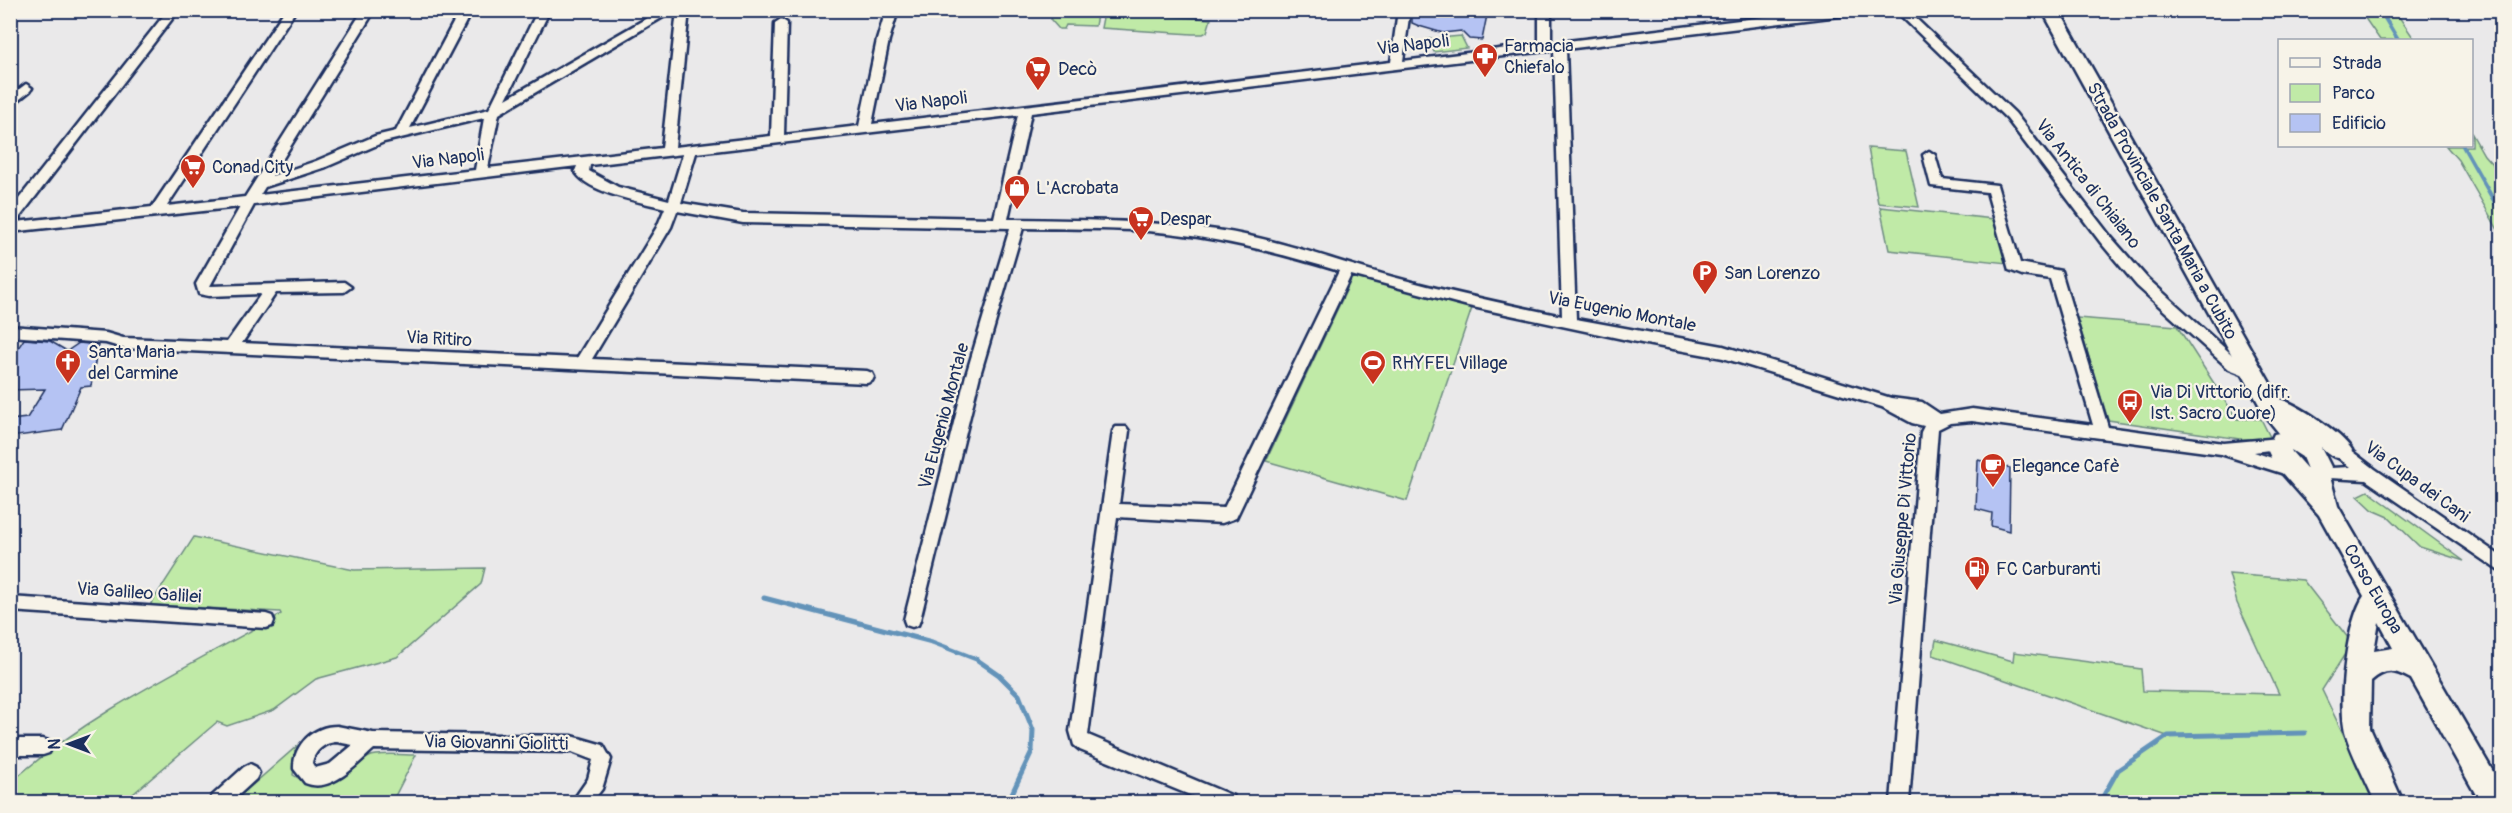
<svg xmlns="http://www.w3.org/2000/svg" width="2512" height="813" viewBox="0 0 2512 813" font-family="Pangolin,sans-serif">
  <rect width="100%" height="100%" fill="#eae9ea"/>
  <filter id="ink" filterUnits="userSpaceOnUse"><feTurbulence type="fractalNoise" baseFrequency=".0167" numOctaves="2"/><feDisplacementMap in="SourceGraphic" scale="12" xChannelSelector="R" yChannelSelector="G"/><feConvolveMatrix kernelMatrix="1 2 1 2 8 2 1 2 1" color-interpolation-filters="sRGB"/></filter>
  <g filter="url(#ink)">
    <path fill="#c0eaa7" stroke="#6e8c82" stroke-width="1.5" d="M2360 11H2395L2415 40H2380Z
      M1104 12 1211 19 1207 32 1203 34H1192L1101 28Z
      M1052 13 1097 15 1095 26 1066 25 1064 29H1059L1051 20Z
      M1461 36 1467 48 1434 52 1428 39Z
      M2472 134 2484 155 2501 174V235L2458 160 2446 146H2472Z
      M1868 148 1906 151 1919 207 1878 203Z
      M1880 207 1994 219 2007 263 1889 250Z
      M1353 276 1472 308 1407 501 1266 461Z
      M2077 318 2177 326 2237 419H2261L2271 439H2240L2108 420Z
      M2368 491 2464 561 2420 547 2389 517 2373 510 2358 496Z
      M194 537 354 570 485 568 481 584 397 657 316 679 274 710 227 726 217 722 133 794 141 802H11L10 783C90 712 189 666 281 614L280 612 150 605Z
      M2229 574 2303 580 2352 643 2322 690 2376 802H2100L2118 770 2167 736 1933 655 1936 640 2013 661 2014 652 2141 669 2143 691 2279 694 2237 603Z
      M297 746 293 775C327 798 341 771 369 757 377 752 405 755 416 755L392 802H233Z"/>
    <g fill="none" stroke-linecap="round" stroke-linejoin="round">
      <path stroke="#6393b9" stroke-width="4" d="M2380 10 2398 40
        M2463 146 2502 215"/>
      <path stroke="#6393b9" stroke-width="5" d="M764 598 932 642 976 659 999 675 1019 695 1033 730 1032 751 1008 802
        M2100 802 2118 770 2168 736 2305 733"/>
    </g>
    <path fill="#b5c3f3" stroke="#1b2f5e" stroke-width="1.5" d="M1412 10H1488L1482 40 1469 39 1461 31 1443 33 1419 26 1412 23Z
      M24 339 50 341 67 351 79 343 98 345 91 386 81 387 62 430 10 437V420L27 418 45 389 10 390V360Z
      M1978 460 2010 468 2009 531 1991 526 1992 513 1976 509Z"/>
    <g fill="none" stroke-linecap="round" stroke-linejoin="round">
      <defs>
        <path id="street" d="M168 10H179L16 222 152 207 285 10H296L167 206 245 197 363 10H375L272 176 316 161 375 136 396 131 460 10H472L410 128 489 109 538 10H550L506 99 661 10H675L499 114 488 168 662 148 677 10H689L675 147 771 136 775 23 781 19 787 23 784 135 859 126 877 40 886 10H898L889 40 872 124 1391 62 1398 10H1410L1403 61 1539 44V10H1551V43L1821 10H1860L1855 14 1566 49 1576 319 1723 346 1891 398 1922 402 1940 414 1972 409 2093 425 2050 279 2022 275 2009 270 1987 192 1931 186 1923 155 1929 151 1935 155 1942 179 1997 185 2020 263 2061 271 2108 427 2224 443 2280 438 2285 440 2288 444 2285 448 2254 452 2299 467 2302 471 2299 475 2294 477 2221 454 1972 421 1950 423 1938 429 1909 802H1891L1921 432 1924 426 1912 423 1882 407 1723 358 1651 345 1468 306 1351 275 1236 518 1222 523 1117 517 1088 735 1233 796 1236 802H1207L1080 750 1074 745 1070 731 1113 431 1116 427H1126L1129 431 1119 504 1224 508 1339 271C1276 252 1213 236 1147 231 1106 228 1064 229 1023 228L980 375 920 620 918 625 912 627 906 625 904 620 966 375 1010 228 743 223 677 211 671 227 592 359 867 371 872 373 874 377 872 381 867 383 123 348 106 343 10 336V326L106 333 123 338 227 342 261 294 209 296 199 294 196 284 240 207 10 232V210ZM1554 50 1562 316C1505 304 1448 292 1393 277 1335 261 1278 239 1217 230 1148 220 1078 220 1008 219L1031 113ZM1018 115 994 218 743 213 681 203 696 153ZM484 118 475 170 260 195 265 187 326 167 384 142ZM683 154 669 200 618 187 589 171 590 165ZM577 166 575 171C586 193 642 202 665 208L657 227 577 358 242 343 276 293 344 292 351 287 344 282 210 286 254 205Z
          M1895 10H1907L2015 113 2111 237 2147 278 2239 361 2257 368 2259 372 2257 376 2252 378 2229 369 2137 286 2101 243 2007 119Z
          M26 84 32 88 30 91 10 107V96Z
          M2332 442 2345 446 2375 469 2502 557V573L2366 480 2311 477 2309 473 2311 469 2350 467 2335 455 2327 452 2324 448 2327 444Z
          M10 597 266 614 272 616 274 621 272 626 266 628 10 611Z
          M337 726 373 733 572 736 603 745 611 759 602 789 592 802H572L588 779 593 760 572 752 374 749C356 765 331 794 305 783L294 769C293 745 313 726 337 726ZM337 742 353 745 330 764 315 768 312 763C314 751 325 742 337 742Z
          M10 739H43L49 741 52 747 49 753 43 755H10Z
          M250 764 256 767 259 773 256 779 231 802H209L212 796 244 767Z"/>
        <path id="secondary" d="M2042 10H2059L2279 399C2297 403 2343 434 2352 450L2348 457C2336 461 2330 455 2321 447L2331 467 2329 473 2338 506 2502 787V802H2480L2411 679C2394 670 2386 668 2371 681L2370 728 2403 802H2375C2368 784 2346 744 2344 726 2339 695 2347 621 2364 596L2319 515 2274 464 2267 449 2274 434 2279 433 2266 417ZM2291 450 2302 457 2307 469 2292 452ZM2379 622 2393 648 2374 651Z"/>
      </defs>
      <use href="#street" stroke="#1b2f5e" stroke-width="5"/>
      <use href="#secondary" stroke="#1b2f5e" stroke-width="5"/>
      <use href="#street" fill="#f7f3e8" fill-rule="evenodd"/>
      <use href="#secondary" fill="#f7f3e8" fill-rule="evenodd"/>
    </g>
  </g>
  <defs>
    <symbol id="pharmacy-pin" viewBox="-11 -11 22 30"><path d="M0 17L-7.5 6A9.5 9.5 0 1 1 7.5 6Z" fill="#c8321e" stroke="#f7f3e8"/><path d="M-2-6h4v4h4v4h-4v4h-4v-4h-4v-4h4Z" fill="#fff"/></symbol>
    <symbol id="supermarket-pin" viewBox="-11 -11 22 30"><path d="M0 17L-7.5 6A9.5 9.5 0 1 1 7.5 6Z" fill="#c8321e" stroke="#f7f3e8"/><path d="M-6-5.5h2.5l.6 2H6L4.5 2H-2.5L-4.4-4H-6ZM-1.5 3.2a1.3 1.3 0 1 0 .1 0ZM3 3.2a1.3 1.3 0 1 0 .1 0Z" fill="#fff"/></symbol>
    <symbol id="shop-pin" viewBox="-11 -11 22 30"><path d="M0 17L-7.5 6A9.5 9.5 0 1 1 7.5 6Z" fill="#c8321e" stroke="#f7f3e8"/><path d="M-5-2.5h2.3a2.7 3.5 0 0 1 5.4 0H5L5.5 6h-11ZM-1.5-2.5h3a1.5 2.3 0 0 0-3 0Z" fill="#fff"/></symbol>
    <symbol id="parking-pin" viewBox="-11 -11 22 30"><path d="M0 17L-7.5 6A9.5 9.5 0 1 1 7.5 6Z" fill="#c8321e" stroke="#f7f3e8"/><path d="M-3.5-5.5H1a3.5 3.5 0 0 1 0 7H-1V5.5H-3.5ZM-1-3.4V-.6H.8a1.4 1.4 0 0 0 0-2.8Z" fill="#fff"/></symbol>
    <symbol id="church-pin" viewBox="-11 -11 22 30"><path d="M0 17L-7.5 6A9.5 9.5 0 1 1 7.5 6Z" fill="#c8321e" stroke="#f7f3e8"/><path d="M-1.2-6h2.4v3.5h3.3v2.4h-3.3V6h-2.4V-.1h-3.3v-2.4h3.3Z" fill="#fff"/></symbol>
    <symbol id="stadium-pin" viewBox="-11 -11 22 30"><path d="M0 17L-7.5 6A9.5 9.5 0 1 1 7.5 6Z" fill="#c8321e" stroke="#f7f3e8"/><path d="M0-5a6.5 5 0 1 0 0 10a6.5 5 0 1 0 0-10ZM-3.5-1.8h7v3.6h-7Z" fill="#fff"/></symbol>
    <symbol id="bus-pin" viewBox="-11 -11 22 30"><path d="M0 17L-7.5 6A9.5 9.5 0 1 1 7.5 6Z" fill="#c8321e" stroke="#f7f3e8"/><path d="M-5-6H5V4H4V6H2V4H-2V6H-4V4H-5ZM-3.5-4V0h7V-4ZM-3.5 1.2v1.5H-2V1.2ZM2 1.2v1.5H3.5V1.2Z" fill="#fff"/></symbol>
    <symbol id="cafe-pin" viewBox="-11 -11 22 30"><path d="M0 17L-7.5 6A9.5 9.5 0 1 1 7.5 6Z" fill="#c8321e" stroke="#f7f3e8"/><path d="M-5.5-4.5H6V0H3Q3 3.5 0 3.5H-2.5Q-5.5 3.5-5.5 0ZM3-3.2v2h1.7v-2ZM-6 4.5H4V6H-6Z" fill="#fff"/></symbol>
    <symbol id="fuel-pin" viewBox="-11 -11 22 30"><path d="M0 17L-7.5 6A9.5 9.5 0 1 1 7.5 6Z" fill="#c8321e" stroke="#f7f3e8"/><path d="M-5.5-6h7V0h2V4h1.3V-2.5L3-4.5l.8-.8L6-3V5H2.5V1h-1V6h-7ZM-4.2-4.7v3.2H.2V-4.7Z" fill="#fff"/></symbol>
  </defs>
  <g fill-rule="evenodd">
    <use href="#pharmacy-pin" x="1470" y="41" width="30" height="40"/>
    <use href="#supermarket-pin" x="1023" y="54" width="30" height="40"/>
    <use href="#supermarket-pin" x="178" y="152" width="30" height="40"/>
    <use href="#shop-pin" x="1002" y="173" width="30" height="40"/>
    <use href="#supermarket-pin" x="1126" y="204" width="30" height="40"/>
    <use href="#parking-pin" x="1690" y="258" width="30" height="40"/>
    <use href="#church-pin" x="53" y="347" width="30" height="40"/>
    <use href="#stadium-pin" x="1358" y="348" width="30" height="40"/>
    <use href="#bus-pin" x="2115" y="387" width="30" height="40"/>
    <use href="#cafe-pin" x="1978" y="451" width="30" height="40"/>
    <use href="#fuel-pin" x="1962" y="554" width="30" height="40"/>
  </g>
  <g text-anchor="middle" dominant-baseline="central" stroke-width="4.5" stroke-linejoin="round" paint-order="stroke">
    <g font-size="18" fill="#1b2f5e" stroke="#f7f3e8">
      <text transform="translate(1413 45) rotate(-7)">Via Napoli</text>
      <text transform="translate(931 102) rotate(-7)">Via Napoli</text>
      <text transform="translate(448 159) rotate(-7)">Via Napoli</text>
      <text transform="translate(2088 184) rotate(52)">Via Antica di Chiaiano</text>
      <text transform="translate(2162 211) rotate(61)">Strada Provinciale Santa Maria a Cubito</text>
      <text transform="translate(1622 312) rotate(11)">Via Eugenio Montale</text>
      <text transform="translate(439 339) rotate(3)">Via Ritiro</text>
      <text transform="translate(944 416) rotate(-75)">Via Eugenio Montale</text>
      <text transform="translate(2417 482) rotate(36)">Via Cupa dei Cani</text>
      <text transform="translate(1903 519) rotate(-85)">Via Giuseppe Di Vittorio</text>
      <text transform="translate(2373 589) rotate(60)">Corso Europa</text>
      <text transform="translate(139 593) rotate(4)">Via Galileo Galilei</text>
      <text transform="translate(496 743) rotate(1)">Via Giovanni Giolitti</text>
    </g>
    <g font-size="18" fill="#1b2f5e" stroke="#f7f3e8" text-anchor="start">
      <text x="1504" y="46">Farmacia<tspan x="1504" dy="21">Chiefalo</tspan></text>
      <text x="1058" y="69">Decò</text>
      <text x="212" y="167">Conad City</text>
      <text x="1036" y="188">L'Acrobata</text>
      <text x="1160" y="219">Despar</text>
      <text x="1724" y="273">San Lorenzo</text>
      <text x="88" y="352">Santa Maria<tspan x="88" dy="21">del Carmine</tspan></text>
      <text x="1392" y="363">RHYFEL Village</text>
      <text x="2150" y="392">Via Di Vittorio (difr.<tspan x="2150" dy="21">Ist. Sacro Cuore)</tspan></text>
      <text x="2012" y="466">Elegance Cafè</text>
      <text x="1996" y="569">FC Carburanti</text>
    </g>
  </g>
  <rect width="2512" height="813" fill="none" stroke="#f7f3e8" stroke-width="36"/>
  <rect x="18" y="18" width="2476" height="777" fill="none" stroke="#1b2f5e" stroke-width="2" filter="url(#ink)"/>
  <rect x="2278" y="39" width="195" height="108" fill="#f7f3e8" stroke="#9fa5b1" stroke-width="1.5"/>
  <rect x="2290" y="58" width="30" height="9" fill="#f7f3e8" stroke="#9fa5b1" stroke-width="1.5"/>
  <text x="2332" y="69" font-size="18" fill="#1b2f5e">Strada</text>
  <rect x="2290" y="84" width="30" height="18" fill="#c0eaa7" stroke="#9fa5b1" stroke-width="1.5"/>
  <text x="2332" y="99" font-size="18" fill="#1b2f5e">Parco</text>
  <rect x="2290" y="114" width="30" height="18" fill="#b5c3f3" stroke="#9fa5b1" stroke-width="1.5"/>
  <text x="2332" y="129" font-size="18" fill="#1b2f5e">Edificio</text>
  <g transform="translate(69 744) rotate(270)" stroke="#f7f3e8" stroke-width="4.5" paint-order="stroke">
  <path d="M0-4.5L10 22L0 15L-10 22Z" fill="#1b2f5e"/>
  <text y="-9" font-size="16" font-weight="bold" text-anchor="middle" fill="#1b2f5e">N</text>
  </g>
</svg>
